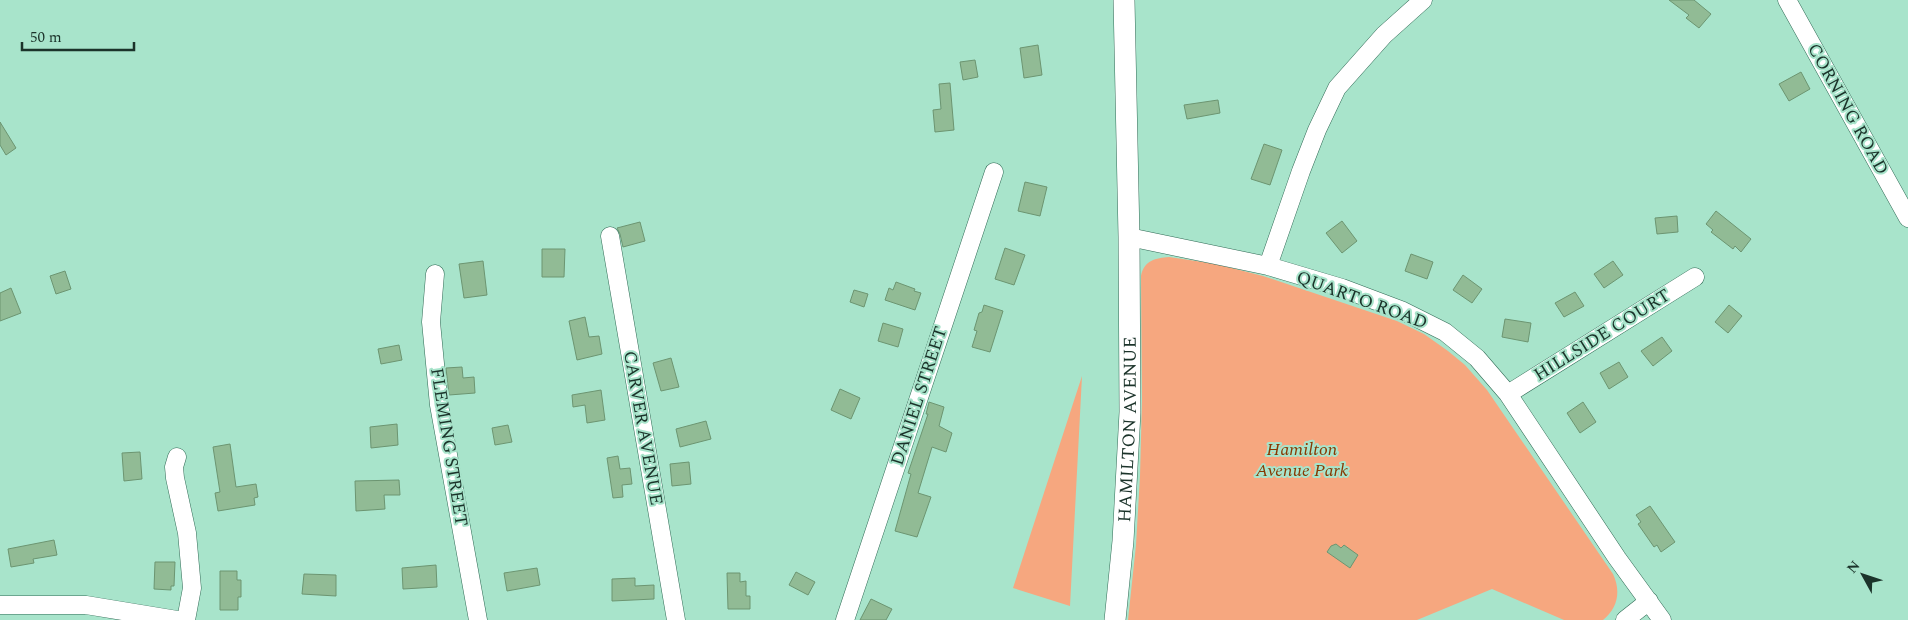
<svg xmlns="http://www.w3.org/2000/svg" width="1908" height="620" viewBox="0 0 1908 620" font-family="Spectral,serif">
  <rect width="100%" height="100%" fill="#a8e4cb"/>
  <path fill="#f6a77f" d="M1169 257 1216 264 1263 276 1397 321 1424 334 1448 351 1465 365 1487 390 1613 574C1621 591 1618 608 1603 620H1564L1492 589 1417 620H1128L1136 545 1140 476 1142 400 1141 276C1144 260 1156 258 1169 257Z
    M1082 376 1070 606 1013 588Z"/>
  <path fill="#91bb95" stroke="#6c9571" d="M1669 0H1694L1711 14 1699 28 1686 18 1689 15Z
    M1038 45 1042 75 1024 78 1020 48Z
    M975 60 978 77 963 80 960 62Z
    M1801 72 1810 89 1789 101 1779 84Z
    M950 83 954 130 935 132 933 110 941 109 939 84Z
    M1218 100 1220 113 1187 119 1184 105Z
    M0 122 16 148 6 155 0 145Z
    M1264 144 1282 150 1270 185 1251 179Z
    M1025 182 1047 187 1040 216 1018 211Z
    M1716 211 1751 239 1741 252 1735 246 1733 249 1711 232 1713 230 1706 224Z
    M1677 216 1678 232 1657 234 1655 218Z
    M1342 221 1357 241 1342 253 1326 233Z
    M640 222 645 241 623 247 620 234 617 228Z
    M1005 248 1025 255 1014 285 995 279Z
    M542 249H565L564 277H542Z
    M1411 254 1433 262 1427 279 1405 271Z
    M483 261 487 295 464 298 459 264Z
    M1613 261 1623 275 1604 288 1594 274Z
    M65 271 71 289 56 294 50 276Z
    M1463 275 1482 289 1472 303 1453 290Z
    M896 282 915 289 914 291 921 293 915 310 885 300 889 288 893 290Z
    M11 288 21 313 0 321V293Z
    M854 290 868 294 864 307 850 302Z
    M1575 292 1584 306 1564 317 1555 303Z
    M984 305 1003 311 990 352 972 347 977 331 974 330 979 313 982 312Z
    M1729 305 1742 316 1728 333 1715 322Z
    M585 317 589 337 599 336 602 354 577 360 569 321Z
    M1505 319 1531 323 1528 342 1502 337Z
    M883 323 903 329 898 347 878 341Z
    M1662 337 1672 351 1653 366 1641 351Z
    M399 345 402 360 381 364 378 349Z
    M671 358 679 387 661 391 653 363Z
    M1619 362 1628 377 1609 389 1600 373Z
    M462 367 463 378 474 377 475 393 449 395 446 368Z
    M840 389 860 398 851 419 831 410Z
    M601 390 605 420 587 423 585 405 573 407 572 395Z
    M929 402 944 407 939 426 952 433 946 452 932 447 918 493 931 497 917 537 895 531 911 474 908 473 928 414H926Z
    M1583 402 1596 422 1580 433 1567 413Z
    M706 421 711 439 680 447 676 429Z
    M397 424 398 445 371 448 370 427Z
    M508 425 512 442 495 445 492 428Z
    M230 444 236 487 256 484 258 497 254 498 255 505 218 511 215 493 220 492 213 447Z
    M140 452 142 479 124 481 122 453Z
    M618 456 620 469 630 468 632 484 622 485 623 497 613 498 607 458Z
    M689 462 691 484 672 486 670 464Z
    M399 480 400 495H384L385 509 356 511 355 481Z
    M1650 506 1675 542 1661 552 1657 545 1654 547 1638 524 1641 522 1636 515Z
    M54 540 57 555 33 559 34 563 11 567 8 549Z
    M1336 544 1341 548 1344 545 1358 555 1350 568 1327 552 1331 546Z
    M155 562H175L174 586H171V590L154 589Z
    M436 565 437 587 403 589 402 568Z
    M537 568 540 585 507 591 504 573Z
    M220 571H237V580H241V597H238V610H220Z
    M796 572 815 582 808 595 789 585Z
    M727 573H740V582L746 581V596H750V609H728Z
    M304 574 336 575V596L302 594Z
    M635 578V586L654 585V599L612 601V579Z
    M871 599 892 609 886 620H860Z"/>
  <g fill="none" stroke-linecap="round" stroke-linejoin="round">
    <defs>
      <path id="minor" d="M1787 0 1908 218
        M610 236 676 620
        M1129 237 1268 266 1342 288 1403 311 1445 332 1477 358 1508 394 1617 558 1662 620
        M1268 266 1301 171 1317 130 1337 88 1384 35 1423 0
        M435 274 431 322 439 405 478 620
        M1508 394 1695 277
        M177 457 174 467 175 478 187 533 192 588 186 620
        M0 605H86L177 620
        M845 620 994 172
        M1625 620 1649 601"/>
      <g id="major">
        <path id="s1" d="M1115 620 1123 541 1130 412 1129 237 1124 0"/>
      </g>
    </defs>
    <use href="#minor" stroke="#316b56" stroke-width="19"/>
    <use href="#major" stroke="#316b56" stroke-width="22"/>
    <use href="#minor" stroke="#fff" stroke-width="18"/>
    <use href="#major" stroke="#fff" stroke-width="21"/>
  </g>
  <g text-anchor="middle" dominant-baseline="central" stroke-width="4" stroke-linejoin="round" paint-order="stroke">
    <g font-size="18" fill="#1b332a" stroke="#a8e4cb">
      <text transform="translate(1848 109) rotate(61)">CORNING ROAD</text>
      <text transform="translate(1362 300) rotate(20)">QUARTO ROAD</text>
      <text transform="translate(1602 335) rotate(-32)">HILLSIDE COURT</text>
      <text transform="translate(919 396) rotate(-72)">DANIEL STREET</text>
      <text transform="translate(643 428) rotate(80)">CARVER AVENUE</text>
      <text stroke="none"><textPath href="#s1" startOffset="191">HAMILTON AVENUE</textPath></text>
      <text transform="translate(449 447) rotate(81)">FLEMING STREET</text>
    </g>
    <g font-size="18" font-style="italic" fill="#863902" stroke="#a8e4cb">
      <text x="1302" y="449">Hamilton<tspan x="1302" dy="21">Avenue Park</tspan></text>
    </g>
  </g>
  <g transform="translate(1863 575) rotate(310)" stroke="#a8e4cb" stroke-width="4" paint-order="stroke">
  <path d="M0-4L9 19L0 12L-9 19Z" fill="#1b332a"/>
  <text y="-8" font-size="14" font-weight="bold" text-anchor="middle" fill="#1b332a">N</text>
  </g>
  <path d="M22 42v8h112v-8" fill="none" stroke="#1b332a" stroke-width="2.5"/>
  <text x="30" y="42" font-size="15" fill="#1b332a" stroke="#a8e4cb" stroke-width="4" paint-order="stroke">50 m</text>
</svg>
